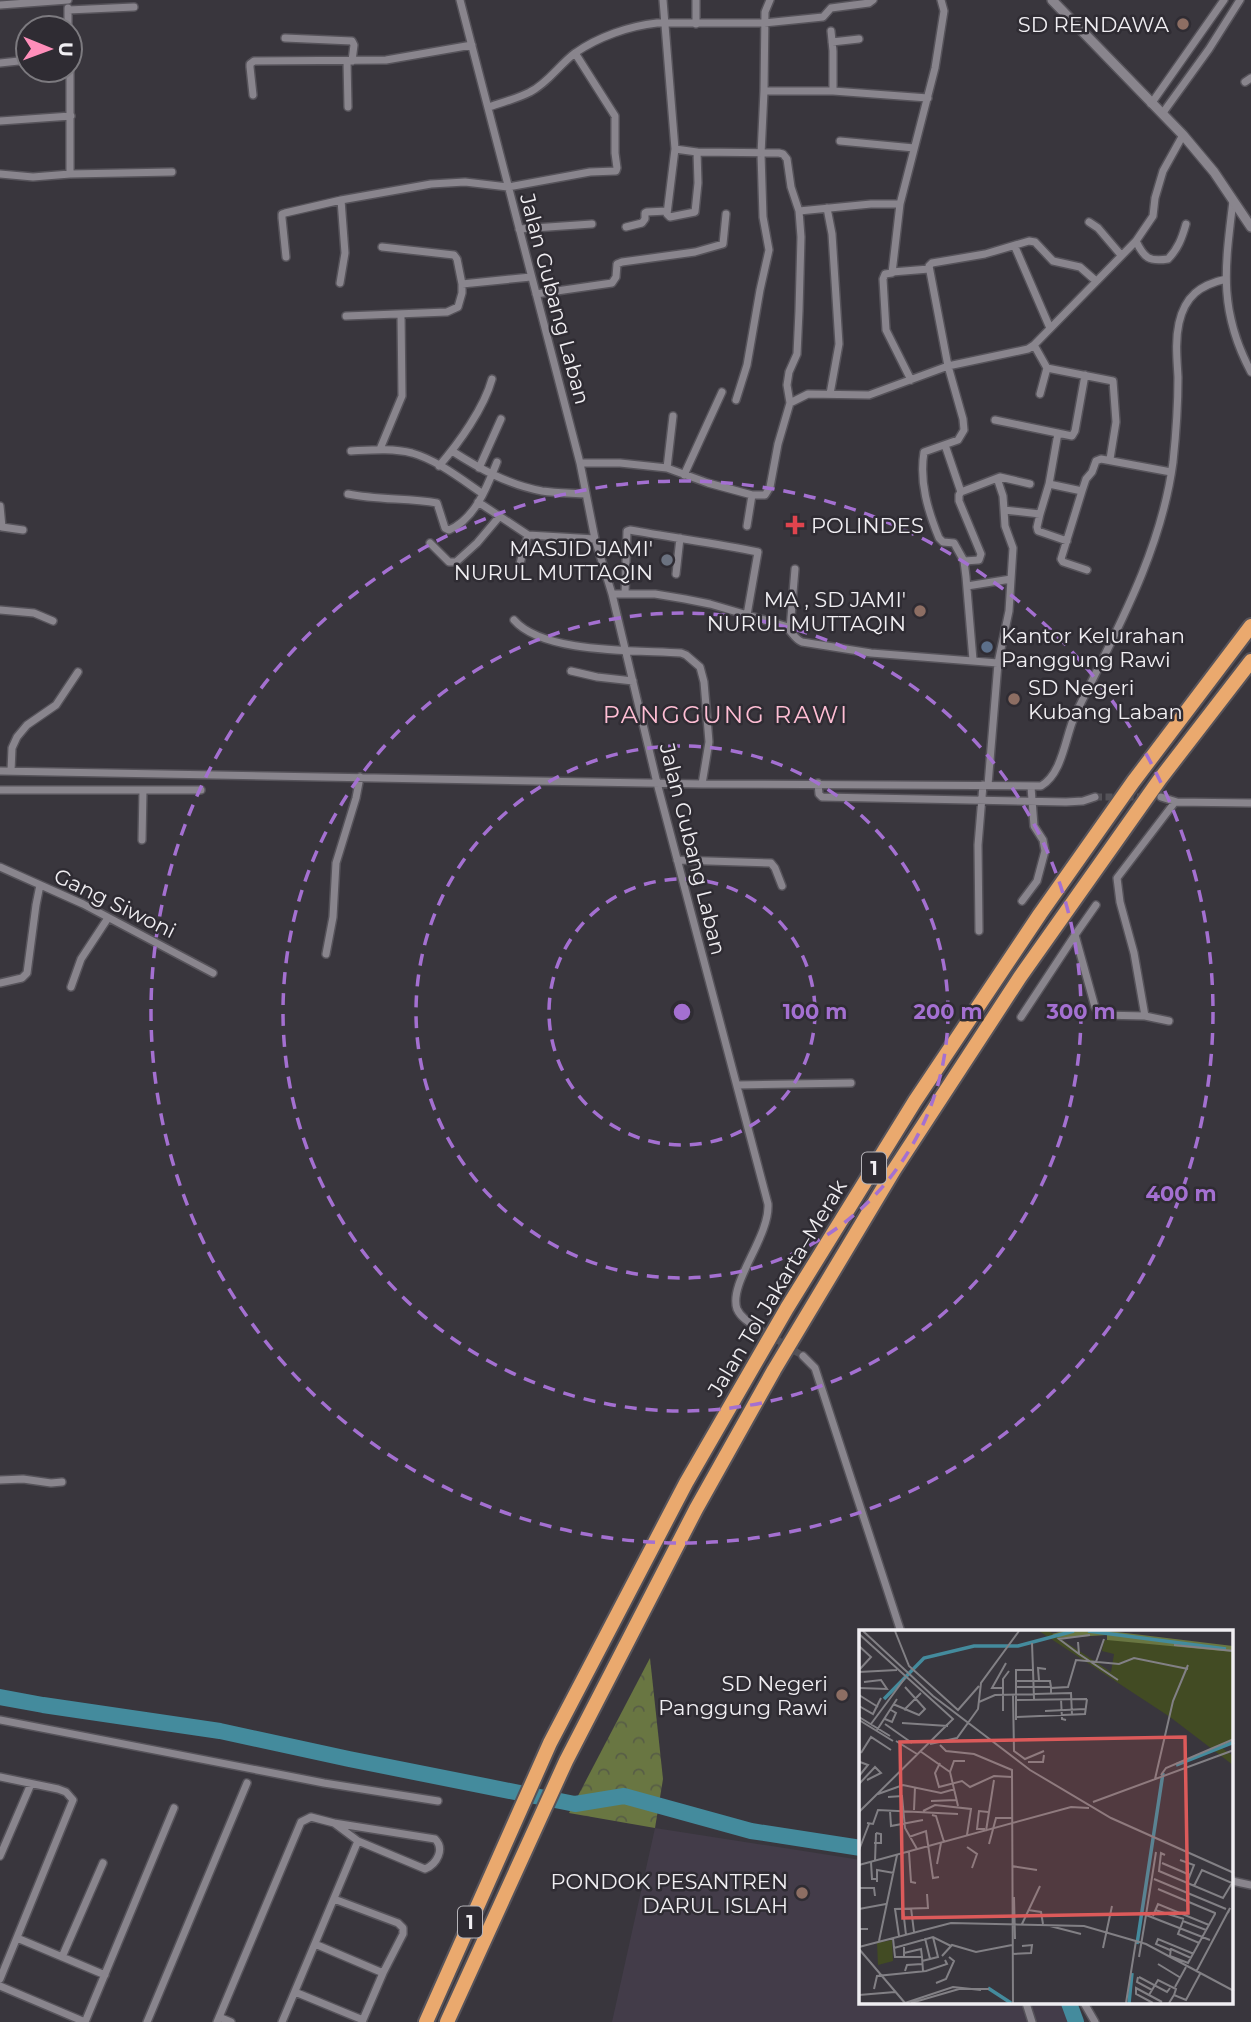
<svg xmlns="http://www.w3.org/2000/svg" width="1251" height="2022" viewBox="0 0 1251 2022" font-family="Montserrat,sans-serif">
  <defs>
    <pattern id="forest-crowns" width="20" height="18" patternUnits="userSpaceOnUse" patternTransform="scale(1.75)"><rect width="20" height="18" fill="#697642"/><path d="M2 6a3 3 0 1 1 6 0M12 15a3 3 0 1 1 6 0" fill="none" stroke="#585e46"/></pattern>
  </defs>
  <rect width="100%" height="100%" fill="#39363d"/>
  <path fill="#433c49" d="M655 1828 861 1860V2003H1066L1074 2022H612Z"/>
  <path fill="url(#forest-crowns)" d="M650 1658 663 1779 655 1828 569 1813Z"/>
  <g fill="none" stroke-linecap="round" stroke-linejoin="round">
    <path stroke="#448b9d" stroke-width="16" d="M0 1697 43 1705 220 1731 349 1759 575 1804 624 1796 751 1831 861 1848
      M1069 2003 1076 2022"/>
    <path stroke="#545258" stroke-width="7" stroke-dasharray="7 3.5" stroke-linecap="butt" d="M1095 797H1161
      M758 1328 803 1356"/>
    <defs>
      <path id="minor" d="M460 0 580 463 595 539 612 594 657 783 768 1204C770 1237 728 1283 737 1309 741 1318 750 1323 758 1328
        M663 0 675 149 697 152
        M0 5 68 0
        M68 8V28
        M68 10 134 7
        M696 24V0
        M831 31 833 51V91
        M285 38 352 41 354 45 352 61
        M832 42 859 39
        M347 61 348 107
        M0 63 28 60
        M70 70V174L172 172
        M1245 82 1251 78
        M764 91H833L928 98
        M253 95 250 67V64L254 61 386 60 472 45
        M1151 104 1224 0
        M489 107C502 102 517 99 530 92 548 83 559 65 575 53 598 37 629 26 657 23H764L823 17 831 8 869 3 873 0
        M1162 114 1209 49 1240 0
        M0 121 71 116
        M840 141 914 148
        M0 174 33 177 70 174
        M1233 201C1225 267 1218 310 1251 372
        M827 208 832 234 839 344 830 394
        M799 211 871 204H900
        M1089 222 1098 228 1121 255
        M626 227 642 223 645 219V213L647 212 667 211
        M519 229 592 224
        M1136 241C1144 258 1149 262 1168 259 1178 249 1182 238 1186 224
        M382 247 454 255 457 259 462 284 531 277
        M1015 247 1050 328
        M286 257 282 218V214L285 213 341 200 431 184 465 182 508 187 590 172 616 171 617 168 615 153V116L575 53
        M892 272 929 269
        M340 283 345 253 341 200
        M536 294 612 283 616 277 617 264 622 262 695 252 723 244 726 214
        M346 316 447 312 458 307 462 293V284
        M1034 345 1047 368 1113 381 1116 422 1110 459
        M911 380 886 330 883 279 885 274 892 273 900 204 935 68 944 11 941 0
        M1040 394 1047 368
        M736 400 747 365 760 290 769 250 763 217 761 154 764 91 765 12 770 0
        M790 403 808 394 869 395 948 366 1028 349 1034 345 1136 241 1153 216 1155 198 1163 171 1183 135
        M995 420 1072 436 1075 431 1085 375
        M945 445 961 492 1000 477 1030 484
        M380 449 402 396 401 314
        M351 451C371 450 392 448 412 453 437 460 461 479 483 494
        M452 451C480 469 509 485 542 491 556 493 572 493 586 494
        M580 463H620L667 468 708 483 752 495H765L770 487 778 444 790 403 787 385 789 372 797 354 799 311 801 237 799 211 791 187 787 159 783 154 779 153 697 152 698 183 695 212 670 217 667 214 675 149
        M439 466C459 443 484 408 492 379
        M479 468 501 419
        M667 468 673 416
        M684 475 722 392
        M997 478 1003 496 1004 510 1040 514 1049 484 1058 433
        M1049 484 1082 491 1086 479 1092 472 1096 461 1101 459 1171 472
        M1082 491 1061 559 1063 562 1087 570
        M961 492 959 495V501L981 554 979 560 964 561
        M348 494C377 500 408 498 437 503L445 528 449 530C475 519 487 487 497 462
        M478 502 528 535 595 539
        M0 506 2 527 23 530
        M1040 514 1037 527 1038 531 1067 541
        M747 526 752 495
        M430 543 449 562H456L477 543 499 517
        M519 567 528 535
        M676 574 680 538
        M967 586 1011 579
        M612 594H655L685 599 710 604 785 626C792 631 794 639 802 642L871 653 998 663 988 785
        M625 594 627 531 630 530C673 538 716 543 758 552L747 615
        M0 610 34 613 53 621
        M514 620C543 654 638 650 681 653L686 655 700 667 704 682 709 742 702 784
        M790 629 795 569
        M973 660 966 577 964 561 954 543 943 542 939 538C928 511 919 482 924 452L958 440 964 430 963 419 948 366 929 266 932 263 985 254 1029 241 1035 242 1053 261 1080 267 1096 281
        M998 663 1009 611 1013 548 1005 526 1004 510
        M571 671 597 677 633 681
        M0 771 702 784 1041 786C1063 773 1065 737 1075 715 1114 635 1161 553 1173 462 1176 434 1178 405 1178 377 1177 359 1175 341 1179 323 1185 296 1200 285 1226 279
        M11 771 12 748 17 737 27 725 56 705 78 672
        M818 783 819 794 822 797 1066 802 1083 801 1095 797
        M0 790H201
        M1161 797 1177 802
        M142 840 143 790
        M677 860 771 863 775 868 782 886
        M0 867 83 904 213 973
        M1022 901 1037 881 1045 851 1043 840 1034 826 1031 787
        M1096 905 1075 935 1095 1007 1101 1015 1145 1016
        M979 931 978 845 983 785
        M326 954 333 917 336 863 356 798 360 777
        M0 983 22 978 27 973 36 905 40 885
        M71 987 81 959 108 918
        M1021 1017 1075 935
        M1169 1021 1145 1016 1134 953 1120 902 1117 878 1175 802 1251 803
        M737 1085 851 1083
        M803 1356 815 1368 901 1632
        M0 1480 23 1479 51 1483 62 1482
        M0 1720 324 1783 438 1801
        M0 1777 58 1789 66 1792 73 1800 0 1979
        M0 1856 31 1784
        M1232 1881 1251 1885
        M17 1938 105 1975
        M315 1944 383 1973 403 1934V1928L398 1923 334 1899
        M62 1957 103 1863
        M0 1986 85 2022 174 1808
        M295 1992 363 2020
        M1026 2003 1032 2022
        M1084 2003 1095 2022
        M219 2017 231 2022
        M147 2022 247 1783
        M217 2022 301 1822 311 1817 334 1823 435 1839C445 1849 437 1864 425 1869L358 1841 334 1823
        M282 2022 358 1841
        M362 2022 383 1973"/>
      <path id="tertiary" d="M1052 0 1183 135 1214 172 1251 227"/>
      <path id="motorway" d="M426 2022 550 1743 686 1483 787 1308 915 1101 1040 914 1133 782 1251 626
        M447 2022 566 1761 696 1509 774 1370 894 1170 1020 977 1160 779 1251 661"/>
    </defs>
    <use href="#minor" stroke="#56535a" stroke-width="10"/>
    <use href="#tertiary" stroke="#56535a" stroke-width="12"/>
    <use href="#motorway" stroke="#56535a" stroke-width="18"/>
    <use href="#minor" stroke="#89858d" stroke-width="7"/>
    <use href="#tertiary" stroke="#89858d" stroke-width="9"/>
    <use href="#motorway" stroke="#eaa96e" stroke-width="14"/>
  </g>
  <g fill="none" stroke="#a470d1" stroke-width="3.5" stroke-dasharray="12 9">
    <circle cx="682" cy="1012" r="133"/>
    <circle cx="682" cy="1012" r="266"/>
    <circle cx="682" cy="1012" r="399"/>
    <circle cx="682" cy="1012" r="531"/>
  </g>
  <g fill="#8d6e63" stroke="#2f2c33" stroke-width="2.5">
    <circle cx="1183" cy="24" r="7"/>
    <circle cx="920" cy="611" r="7"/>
    <circle cx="1014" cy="699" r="7"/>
    <circle cx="842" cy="1695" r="7"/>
    <circle cx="802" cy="1893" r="7"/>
  </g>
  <path fill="#e0444e" stroke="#2f2c33" stroke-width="2.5" d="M791.5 514.5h7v7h7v7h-7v7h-7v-7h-7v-7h7z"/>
  <circle fill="#6b7280" stroke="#2f2c33" stroke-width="2.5" cx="667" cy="560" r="7"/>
  <circle fill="#5c6f8a" stroke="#2f2c33" stroke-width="2.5" cx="987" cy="647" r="7"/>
  <g text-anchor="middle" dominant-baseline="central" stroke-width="5" stroke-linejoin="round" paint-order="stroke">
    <g fill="#2f2c33" stroke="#b6b4b9" stroke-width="2">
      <rect x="862" y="1152.5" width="24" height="31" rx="5"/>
      <rect x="458" y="1906.5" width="24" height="31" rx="5"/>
    </g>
    <g font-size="19" font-weight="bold" fill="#f0eef2">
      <text x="874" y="1168">1</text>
      <text x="470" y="1922">1</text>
    </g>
    <g font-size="21" fill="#f0eef2" stroke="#2f2c33" text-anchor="end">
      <text x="1169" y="24">SD RENDAWA</text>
      <text x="811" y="525" text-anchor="start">POLINDES</text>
      <text x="653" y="548">MASJID JAMI'<tspan x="653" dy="24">NURUL MUTTAQIN</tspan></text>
      <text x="906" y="599">MA , SD JAMI'<tspan x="906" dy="24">NURUL MUTTAQIN</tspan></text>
      <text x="1001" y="635" text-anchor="start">Kantor Kelurahan<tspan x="1001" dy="24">Panggung Rawi</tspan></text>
      <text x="1028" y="687" text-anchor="start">SD Negeri<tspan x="1028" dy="24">Kubang Laban</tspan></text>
      <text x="828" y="1683">SD Negeri<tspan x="828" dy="24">Panggung Rawi</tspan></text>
      <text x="788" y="1881">PONDOK PESANTREN<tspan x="788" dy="24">DARUL ISLAH</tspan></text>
    </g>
    <g font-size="21" fill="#f0eef2" stroke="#2f2c33">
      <text transform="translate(555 299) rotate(75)">Jalan Gubang Laban</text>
      <text transform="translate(693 849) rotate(76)">Jalan Gubang Laban</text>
      <text transform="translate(115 903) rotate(26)">Gang Siwoni</text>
      <text transform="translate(777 1288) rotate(-59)">Jalan Tol Jakarta–Merak</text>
    </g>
    <g font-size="24" letter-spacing="2" fill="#ffbed4" stroke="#2f2c33">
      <text x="726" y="714">PANGGUNG RAWI</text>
    </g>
  </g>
  <g transform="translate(859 1630)">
    <rect width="374" height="374" fill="#39363d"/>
    <path d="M180 1H190L252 42 255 24 243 21 245 10H283L374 22V113L363 118 374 126V135L311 87ZM33 310 34 331 19 335 18 313Z" fill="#424b23"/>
    <path d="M204 1H250L374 16V22L248 10V5L199 8 193 4Z" fill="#697642"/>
    <path fill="none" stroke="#448b9d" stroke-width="3.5" d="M229 1 367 19M25 69 65 28 115 16H159L215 1M317 135 375 112M278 314 304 143M129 358 152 373M270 373 273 343"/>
    <path fill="none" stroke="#828085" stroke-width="2" d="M4 1 74 66 171 140 252 188 375 243M36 1 50 36 99 80 120 56M0 4 94 89 0 182M219 12 220 24 259 50M173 13 174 40M315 15 375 21M0 16 12 27 1 39M220 24 200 9 231 5M237 32 245 9M0 42 38 40M157 51H191L192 57M180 51 179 38 187 39M157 57H192M0 58 28 59 22 50 5 52M143 58H133L147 33M192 63V58L209 57 217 30 260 34 275 28 329 39M0 65 19 77M154 65 155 121 166 129 185 121M202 69 203 89 207 90M157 70 228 69M120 72 136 65 212 63 213 85M34 74 60 85 66 79 46 57M0 76 14 84 22 68M45 80 62 63M144 81V49L150 41M186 81 226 79M0 87 31 106M158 87 226 84 228 69M26 89 33 92 37 83 32 80M0 90 34 111M157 90V40H174L175 69M43 93 89 96M12 94 46 48M26 94 53 113M18 100 38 69M37 111 58 124M71 114 98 108 119 79 122 53 160 1M81 115 87 121 115 124 153 140 154 373M61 121 91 142 99 176M2 123 12 107 32 120M169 132H184L185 125M81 133 76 143 80 157 103 151 111 157 135 146 153 147M91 142 95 131H106M302 145 307 138 375 109M0 146 9 135 1 132M296 149 314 71 329 35M0 154 16 137 22 143 8 150M19 164 44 155 82 163 96 159M29 167 43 166 46 198 58 219M72 171 97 170M234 172 375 120M55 180 56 157M31 181 32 196 64 190M64 181 76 175 112 179 108 205M73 185 77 186 85 212M8 193 14 194 19 180 99 184M126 199H118L120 181 129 182M127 201 135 150M50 207 67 201 74 248 80 247M15 213H22V204L17 203M130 214 137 188H153M108 217 118 224 113 238M0 220 10 194M50 222 52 252 57 253M306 225 302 223 300 241 364 268 373 253 343 240 335 256M321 230 335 235 328 253M16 231 17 203M12 232 13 249H18M303 233 331 245M78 234 82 213M0 235 212 177 230 178M153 236 178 240M295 249 367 279M18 252V240L35 243M0 258H15L16 266M299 259 356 283V284L340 313 319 304 324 291 347 300M155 267 156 309M52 278 55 302M0 279 27 274M44 279 47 305M169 280 182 282 184 294M296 280 325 289M287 285 297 222M294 286 299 274 350 295M163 294 181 256M191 296 222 304M40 306 36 279 69 278 68 264M34 308 36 327H45V317M66 308 71 329M20 311 38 225M0 317 92 293 225 296 287 314 375 361M1 317V299H9M35 318 74 307 92 316M244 318 253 276M312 318 311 326 329 333 340 313M0 319 46 373M312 319 332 328M311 320 297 314 299 309 335 324M45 323 62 319 63 327M153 324 172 323 173 315 163 316M83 326 93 315 117 322 153 315M45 327H63L64 341M280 327 287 285 351 310M63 331 79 327 74 307M299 334 322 348M46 341 48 335 63 334M337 342 371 278 369 283M279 347 278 352 293 360M280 347 308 362 311 358M77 353 87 349 95 331 90 327M316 357 327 337M15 359 18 346 67 341 88 334 86 330M0 365 36 362M290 365 299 350 317 359 315 365M46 373 94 357 122 360M52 373 100 359H130M267 373 277 311M294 373 277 364V358L303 372M310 373 315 365 327 370 341 344"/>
    <path fill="#dc5a5a" fill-opacity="0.15" stroke="#dc5a5a" stroke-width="3.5" d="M326 107 329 283 44 288 41 112Z"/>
    <rect width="374" height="374" fill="none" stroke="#f0eef2" stroke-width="3.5"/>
  </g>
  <circle cx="682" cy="1012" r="10" fill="#a470d1" stroke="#2f2c33" stroke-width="3.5"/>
  <g font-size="21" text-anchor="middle" font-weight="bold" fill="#a470d1" stroke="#2f2c33" stroke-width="5" stroke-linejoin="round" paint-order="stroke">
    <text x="815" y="1019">100 m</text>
    <text x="948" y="1019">200 m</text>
    <text x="1081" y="1019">300 m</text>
    <text x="1181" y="1201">400 m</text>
  </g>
  <g transform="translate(49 49) rotate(91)"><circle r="33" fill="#2f2c33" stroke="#7c7a7f" stroke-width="2"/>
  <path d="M0-5L12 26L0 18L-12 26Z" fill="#ff8eba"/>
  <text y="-10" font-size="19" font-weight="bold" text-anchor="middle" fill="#f0eef2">U</text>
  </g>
</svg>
